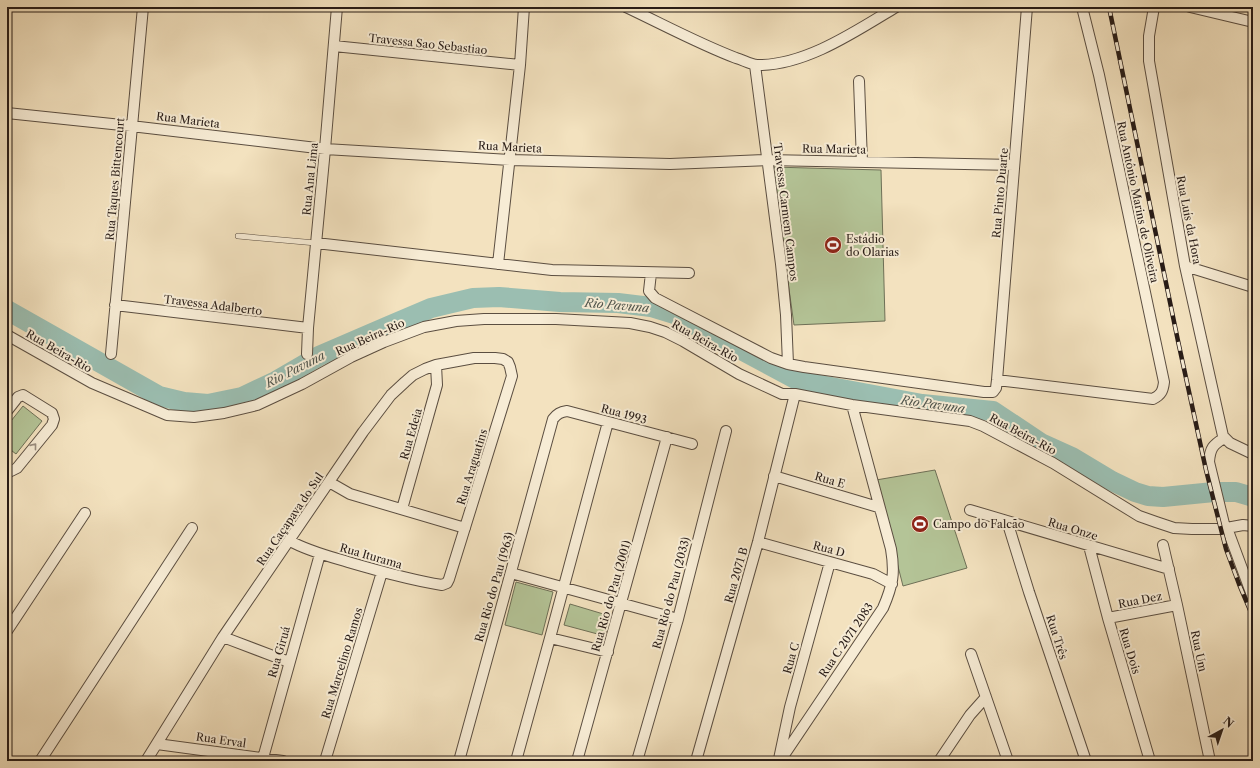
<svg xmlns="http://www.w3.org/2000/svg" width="1260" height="768" viewBox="0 0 1260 768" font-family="'Libre Caslon Text',serif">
  <rect width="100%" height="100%" fill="#f3e2bf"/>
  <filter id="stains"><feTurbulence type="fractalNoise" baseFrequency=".005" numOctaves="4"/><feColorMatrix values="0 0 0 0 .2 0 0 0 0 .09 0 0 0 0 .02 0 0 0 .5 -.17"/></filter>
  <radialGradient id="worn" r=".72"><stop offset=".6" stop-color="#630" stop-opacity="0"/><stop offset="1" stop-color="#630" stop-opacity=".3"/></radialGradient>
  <path fill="#b4c497" stroke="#6e7057" d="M772 167 881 170 885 321 794 325Z
    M23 406 42 421 16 454 7 447V426Z
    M935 470 967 568 903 586 876 480Z
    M516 582 553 592 542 635 505 625Z
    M570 604 610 616 605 636 564 625Z"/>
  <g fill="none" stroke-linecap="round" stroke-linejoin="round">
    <path stroke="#9bbeb1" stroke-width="20" d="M7 310 159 396 184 402 208 404 242 397 276 381 319 356 391 325 431 308 473 298 499 297 560 302 618 303 651 307 674 314 799 381 922 404 993 411 1041 443 1072 457 1112 481 1135 492 1148 496 1163 497 1214 492H1236L1253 497"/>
    <defs>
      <path id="service" d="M238 236 316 243"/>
      <path id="minor" d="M626 7C662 24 699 44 736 58 743 60 750 64 757 65 805 66 856 31 896 7
        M1154 7 1149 36V61L1185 266 1223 436 1230 443 1253 454
        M1190 7 1253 22
        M334 46 520 65
        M755 65 781 264 786 315 788 364
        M859 81 862 162
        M7 113 131 126 325 149 510 160 670 164 767 160 1014 165
        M316 243 552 270 689 273
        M498 264 520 65 524 7
        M1185 266 1253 287
        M651 273 649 291 655 298 771 358 788 364 804 367 984 392H993L996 388 997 380 1027 7
        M115 305 308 328
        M7 335 92 383 167 415 194 417 224 413 257 405 302 384 351 357 384 342 424 327 456 321 484 319H556L630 323 650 327 665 332 683 341 739 374 782 394H795L852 405 970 421 983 426 1053 463 1139 516 1156 522 1174 528 1192 529H1221L1243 525 1253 526
        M111 354 143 7
        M307 354 308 328 325 149 337 7
        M997 380 1153 399C1161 395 1163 391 1164 382L1099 75 1082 7
        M7 411 18 397 23 395 52 413 54 419 52 425 17 468 11 471H7
        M1224 438C1213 445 1210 448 1209 462L1225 528
        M774 476 878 507
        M329 482 350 494 465 528
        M402 509 437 385 436 365
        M970 510 1169 569
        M1007 521 1029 592 1086 761
        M1227 528 1253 598
        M758 542 873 574 892 584
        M1163 545 1177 605 1210 761
        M1089 546 1108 618 1150 761
        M511 573 678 619
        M1108 618 1177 605
        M7 631 85 513
        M223 637 289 662
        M550 638 608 652
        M971 654 1008 761
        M157 744 283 761
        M263 758 320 554
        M779 759 790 707 830 562
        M40 761 192 528
        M146 761 223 637 363 432 391 395 405 382 413 375 425 369 436 365 474 358H495L503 359 508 362 510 367 512 376 449 579 447 583 442 585C410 580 379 571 348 562 328 556 308 551 290 541
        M325 761 382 572
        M459 761 553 419C557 414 560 412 567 411L692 444
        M516 761 550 638 608 422
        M577 761 667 437
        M637 761 678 619 726 431
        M696 761 758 542 795 394
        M780 761 883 608C893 585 895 573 891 549L852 405
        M939 761 970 715 986 697"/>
    </defs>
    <use href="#service" stroke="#5b4e41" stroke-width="6"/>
    <use href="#minor" stroke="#5b4e41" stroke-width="12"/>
    <use href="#service" stroke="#f7ecd5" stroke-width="5"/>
    <use href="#minor" stroke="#f7ecd5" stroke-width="10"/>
    <defs>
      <path id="rail" d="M1109 7 1178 341 1206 470 1226 549 1239 584 1253 617"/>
    </defs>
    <use href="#rail" stroke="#281c17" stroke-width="4.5"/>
    <use href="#rail" stroke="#f7ecd5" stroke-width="3" stroke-dasharray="9" stroke-linecap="butt"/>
  </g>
  <defs><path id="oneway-chevron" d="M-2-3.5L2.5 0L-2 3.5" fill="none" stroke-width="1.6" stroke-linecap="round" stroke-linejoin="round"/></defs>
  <use stroke="#9a8e80" href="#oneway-chevron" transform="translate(34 446) rotate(-51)"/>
  <defs>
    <symbol id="stadium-disc" viewBox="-11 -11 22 22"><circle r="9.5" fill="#8f2418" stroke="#f7ecd5"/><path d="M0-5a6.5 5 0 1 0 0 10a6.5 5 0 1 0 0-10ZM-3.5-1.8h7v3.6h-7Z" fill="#fff"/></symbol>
  </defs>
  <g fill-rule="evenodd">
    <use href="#stadium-disc" x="823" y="235" width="20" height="20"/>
    <use href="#stadium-disc" x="910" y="514" width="20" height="20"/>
  </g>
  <g text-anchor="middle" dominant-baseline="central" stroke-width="4" stroke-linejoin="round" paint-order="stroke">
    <g font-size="11" fill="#281c17" stroke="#f7ecd5">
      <text transform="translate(428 44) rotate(6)">Travessa Sao Sebastiao</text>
      <text transform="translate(188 120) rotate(7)">Rua Marieta</text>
      <text transform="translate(510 147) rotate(3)">Rua Marieta</text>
      <text transform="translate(834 149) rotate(1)">Rua Marieta</text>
      <text transform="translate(115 179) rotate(-85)">Rua Taques Bittencourt</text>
      <text transform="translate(310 179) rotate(-84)">Rua Ana Lima</text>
      <text transform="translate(1000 193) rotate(-85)">Rua Pinto Duarte</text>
      <text transform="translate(1138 202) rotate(78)">Rua Antônio Marins de Oliveira</text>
      <text transform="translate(786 212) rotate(83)">Travessa Carmem Campos</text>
      <text transform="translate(1189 220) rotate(79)">Rua Luís da Hora</text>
      <text transform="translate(213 305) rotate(7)">Travessa Adalberto</text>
      <text transform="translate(370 337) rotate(-24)">Rua Beira-Rio</text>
      <text transform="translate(705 341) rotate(29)">Rua Beira-Rio</text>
      <text transform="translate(59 351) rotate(30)">Rua Beira-Rio</text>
      <text transform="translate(624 414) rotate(15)">Rua 1993</text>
      <text transform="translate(411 434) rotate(-74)">Rua Edeia</text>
      <text transform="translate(1023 434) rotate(28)">Rua Beira-Rio</text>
      <text transform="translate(472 467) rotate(-73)">Rua Araguatins</text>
      <text transform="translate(830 480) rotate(16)">Rua E</text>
      <text transform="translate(290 519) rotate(-56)">Rua Caçapava do Sul</text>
      <text transform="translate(1073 529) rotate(17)">Rua Onze</text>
      <text transform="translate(829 549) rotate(15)">Rua D</text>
      <text transform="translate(371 556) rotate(16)">Rua Iturama</text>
      <text transform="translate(736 575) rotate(-74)">Rua 2071 B</text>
      <text transform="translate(494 587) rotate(-74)">Rua Rio do Pau (1963)</text>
      <text transform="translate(671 593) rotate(-75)">Rua Rio do Pau (2033)</text>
      <text transform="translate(611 596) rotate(-74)">Rua Rio do Pau (2001)</text>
      <text transform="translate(1140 600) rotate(-11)">Rua Dez</text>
      <text transform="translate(1057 637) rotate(72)">Rua Três</text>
      <text transform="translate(846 640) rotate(-56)">Rua C 2071 2083</text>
      <text transform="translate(1130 651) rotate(73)">Rua Dois</text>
      <text transform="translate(1199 651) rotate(78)">Rua Um</text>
      <text transform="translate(279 652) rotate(-74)">Rua Giruá</text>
      <text transform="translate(791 658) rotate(-74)">Rua C</text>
      <text transform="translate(342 663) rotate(-73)">Rua Marcelino Ramos</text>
      <text transform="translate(221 740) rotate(8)">Rua Erval</text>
    </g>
    <g font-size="11" fill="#281c17" stroke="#f7ecd5" text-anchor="start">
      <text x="846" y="239">Estádio<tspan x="846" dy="13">do Olarias</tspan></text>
      <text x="933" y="524">Campo do Falcão</text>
    </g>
    <g font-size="12" font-style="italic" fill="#50554d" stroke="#f7ecd5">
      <text transform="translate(617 305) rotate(5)">Rio Pavuna</text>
      <text transform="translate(295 369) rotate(-27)">Rio Pavuna</text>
      <text transform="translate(933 404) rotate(8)">Rio Pavuna</text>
    </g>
  </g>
  <rect width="1260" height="768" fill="none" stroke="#f3e2bf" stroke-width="24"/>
  <rect x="8" y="8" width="1244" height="752" fill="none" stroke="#281c17" stroke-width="2"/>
  <rect x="12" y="12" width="1236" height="744" fill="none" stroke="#281c17"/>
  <g transform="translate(1222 730) rotate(40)" stroke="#f7ecd5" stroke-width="3" paint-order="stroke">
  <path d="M0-3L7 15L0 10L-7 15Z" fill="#281c17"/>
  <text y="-6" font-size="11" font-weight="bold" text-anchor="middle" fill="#281c17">N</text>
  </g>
  <rect width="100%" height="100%" filter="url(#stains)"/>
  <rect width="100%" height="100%" fill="url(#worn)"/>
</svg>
